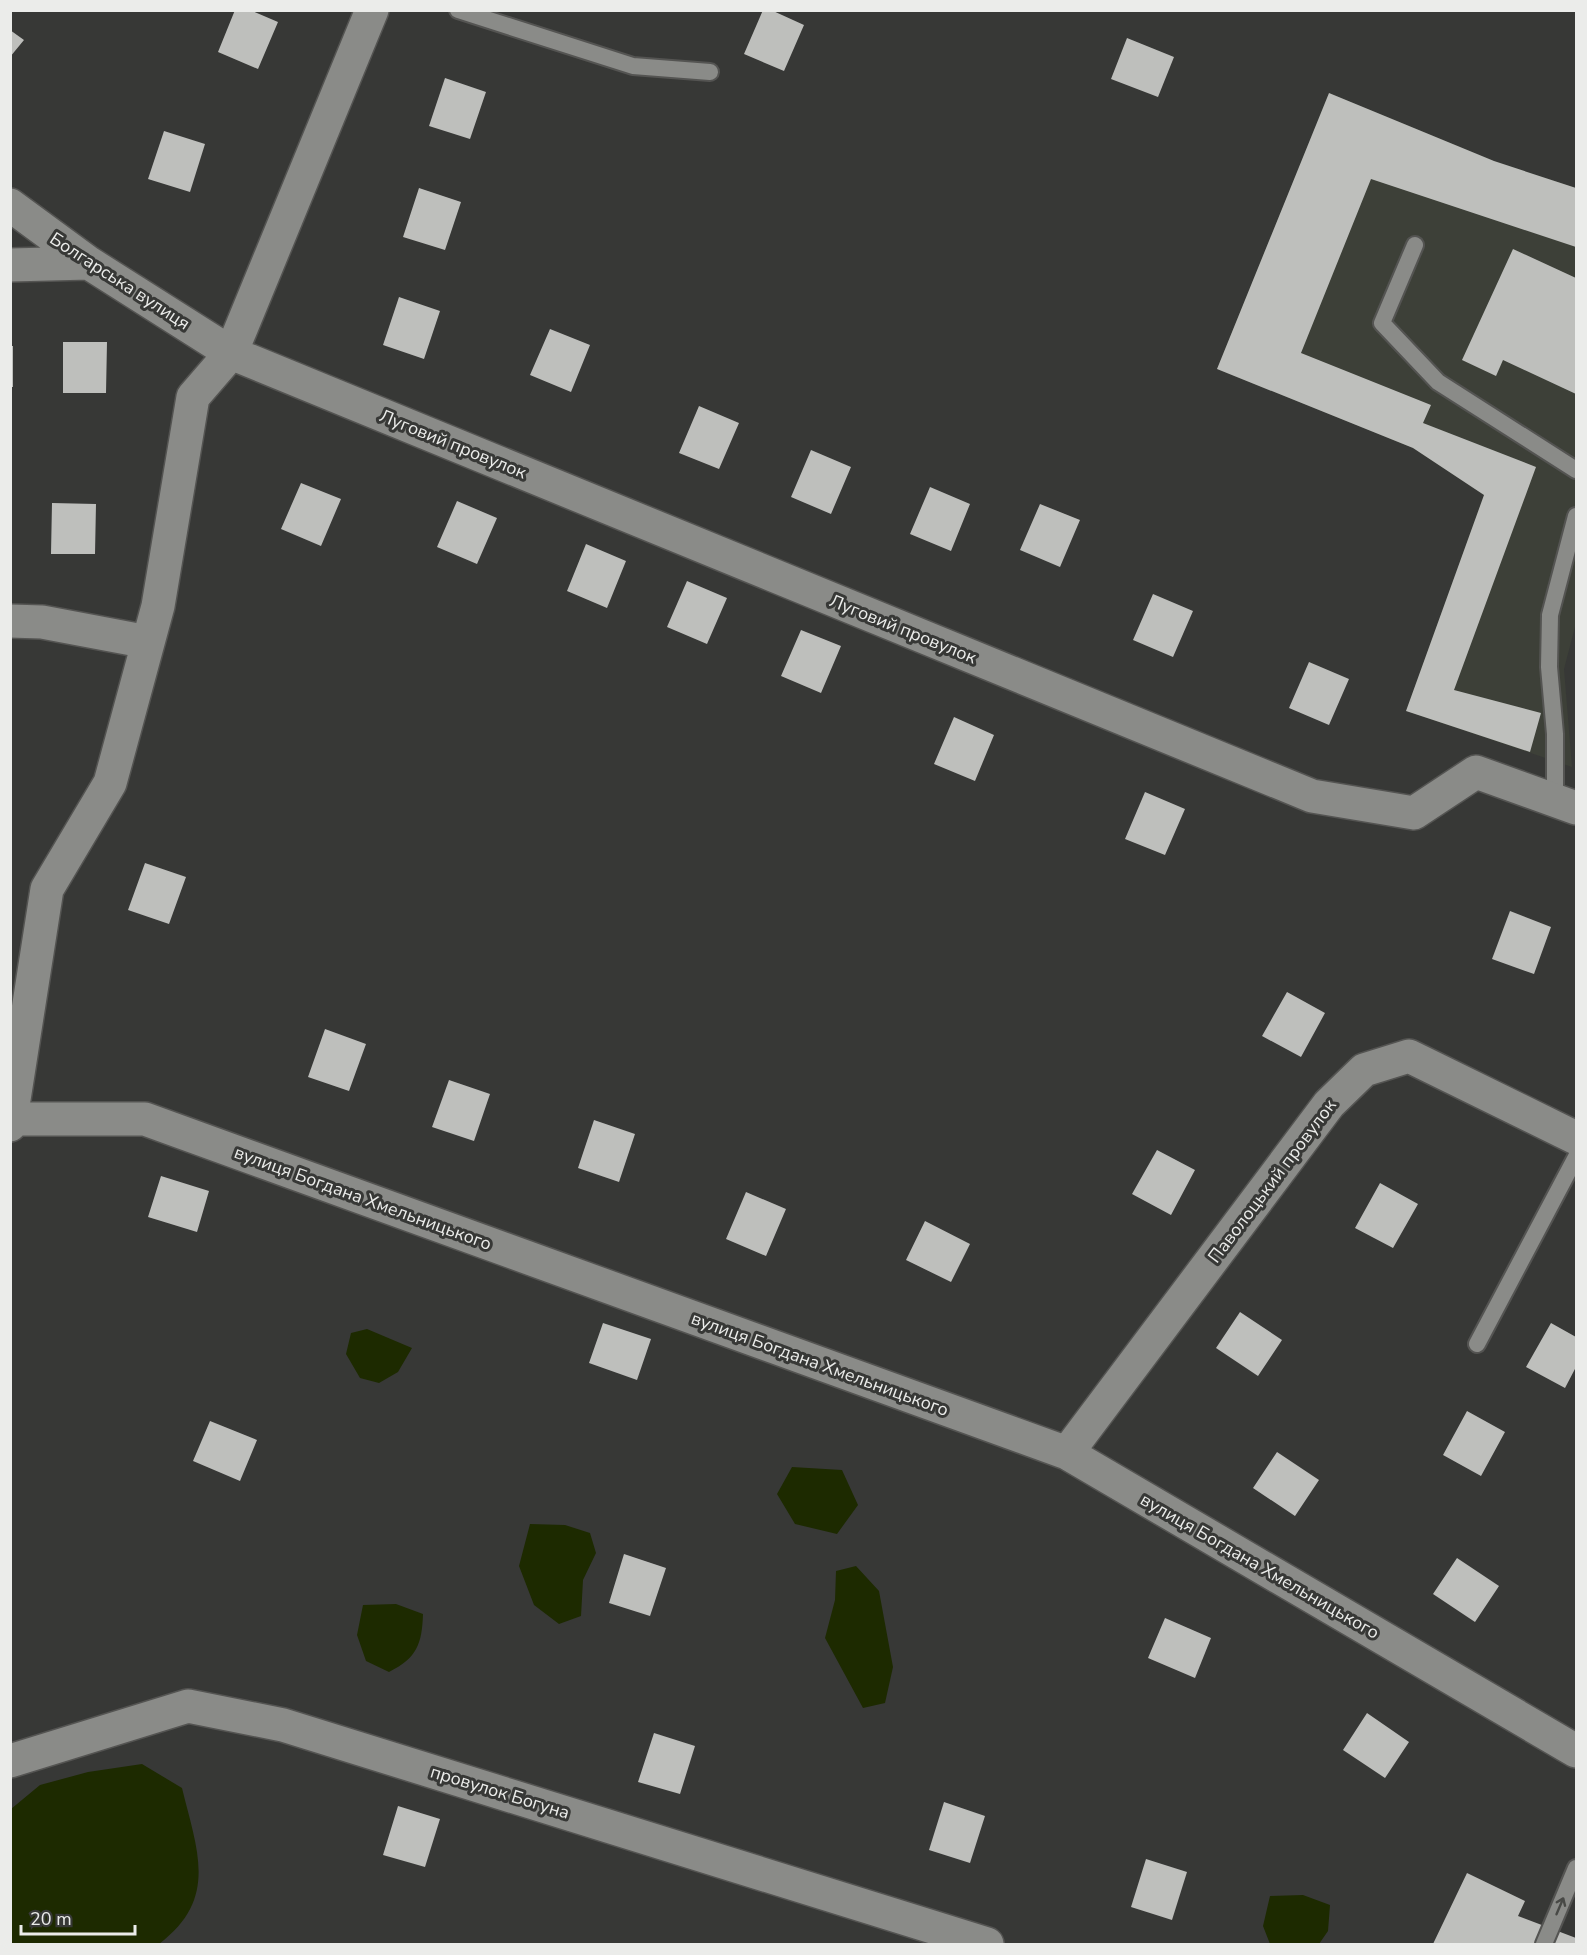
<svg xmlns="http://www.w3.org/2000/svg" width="1587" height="1955" viewBox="0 0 1587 1955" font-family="'Nunito Sans',sans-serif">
  <rect width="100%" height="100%" fill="#373836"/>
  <path fill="#3d4038" d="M1329 93 1494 161 1576 188V623L1564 669 1572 767 1406 711 1484 495 1413 448 1217 369Z"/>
  <path fill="#1d2a00" d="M367 1329 412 1348 398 1372 379 1383 360 1378 346 1354 351 1333Z
    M792 1467 842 1470 858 1505 837 1534 795 1524 777 1494Z
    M530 1524 565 1525 590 1533 596 1553 583 1580 581 1616 559 1624 534 1605 519 1566Z
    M856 1566 879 1591 893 1667 885 1703 863 1708 825 1638 835 1600 836 1571Z
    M396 1604 423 1614C422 1644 417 1658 389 1672L366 1661 357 1635 363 1605Z
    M142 1764 182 1788C197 1850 219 1899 159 1944H11V1809L40 1785 88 1772Z
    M1303 1895 1330 1905 1328 1931 1319 1944H1270L1263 1926 1270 1896Z"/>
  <path fill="#bebfbc" d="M235 10H250L278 22 258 69 218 52Z
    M763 10H771L804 25 784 71 744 54Z
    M10 30 24 40 10 57Z
    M1127 38 1174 57 1158 97 1111 79Z
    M445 78 486 92 470 139 429 126Z
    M1329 93 1494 161 1576 188V247L1371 179 1301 353 1431 405 1423 423 1536 467 1454 690 1541 713 1530 752 1406 711 1484 495 1413 448 1217 369Z
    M164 131 205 144 190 192 148 179Z
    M419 188 461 202 445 250 403 237Z
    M1513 249 1576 278V394L1503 360 1496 376 1462 360Z
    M399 297 440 311 424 359 383 345Z
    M550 329 590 345 571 392 530 375Z
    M63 342H107L106 393H63Z
    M10 346H13V387H10Z
    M699 406 739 423 719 469 679 453Z
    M811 450 851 467 831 514 791 497Z
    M301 483 341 499 321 546 281 529Z
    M930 487 970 504 951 551 910 534Z
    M457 501 497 518 477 564 437 547Z
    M52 503 96 504 95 554H51Z
    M1040 504 1080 520 1060 567 1020 550Z
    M586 544 626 561 607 608 567 591Z
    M687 581 727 598 707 644 667 627Z
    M1153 594 1193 611 1173 657 1133 640Z
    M801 630 841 646 821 693 781 676Z
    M1309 662 1349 679 1329 725 1289 708Z
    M954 717 994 735 975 781 934 764Z
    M1145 792 1185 809 1165 855 1125 839Z
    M145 863 186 877 169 924 128 910Z
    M1510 911 1551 927 1534 974 1492 959Z
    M1287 992 1325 1013 1301 1057 1262 1036Z
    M325 1029 366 1044 349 1091 308 1077Z
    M449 1080 490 1094 474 1141 432 1127Z
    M594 1120 635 1134 619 1182 578 1168Z
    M1157 1150 1195 1170 1171 1215 1132 1194Z
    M161 1176 209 1191 197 1232 148 1217Z
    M1380 1183 1418 1204 1393 1248 1355 1228Z
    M746 1192 786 1209 766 1256 726 1239Z
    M925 1221 970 1244 951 1282 906 1260Z
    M1240 1312 1282 1340 1258 1376 1216 1348Z
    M603 1323 651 1339 637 1380 589 1363Z
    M1551 1323 1576 1337V1367L1565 1388 1526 1367Z
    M1467 1411 1505 1432 1481 1476 1443 1455Z
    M210 1421 257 1440 240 1481 193 1461Z
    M1277 1452 1319 1480 1295 1516 1253 1488Z
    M624 1554 666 1568 650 1616 609 1603Z
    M1457 1558 1499 1586 1475 1622 1433 1594Z
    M1165 1618 1211 1638 1195 1678 1148 1658Z
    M1367 1713 1409 1742 1385 1778 1343 1750Z
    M654 1733 695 1746 680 1794 638 1782Z
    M944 1802 985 1816 970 1863 929 1850Z
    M398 1806 440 1819 425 1867 383 1855Z
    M1146 1859 1187 1872 1172 1920 1131 1907Z
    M1467 1873 1525 1901 1518 1916 1576 1938V1944H1433Z"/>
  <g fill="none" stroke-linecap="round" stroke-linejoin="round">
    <defs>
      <path id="lane" d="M458 10 633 66 710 72
        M1415 245 1382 323 1438 382 1576 470
        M1555 801V734L1549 667 1550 615 1576 516
        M1477 1344 1576 1157
        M1544 1944 1576 1868"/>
      <path id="street" d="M10 205 89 263 231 353 1312 796 1414 813 1476 772 1576 808
        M10 265 89 263
        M10 621 42 622 148 642
        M10 1119H145L1067 1453 1576 1751
        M10 1125 47 889 110 783 158 606 193 397 231 353 372 10
        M1067 1453 1329 1104 1364 1070 1409 1056 1576 1138
        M10 1761 188 1706 283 1725 987 1944"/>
    </defs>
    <use href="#lane" stroke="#545452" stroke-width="20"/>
    <use href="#street" stroke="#545452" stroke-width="36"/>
    <use href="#lane" stroke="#8a8b88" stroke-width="16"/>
    <use href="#street" stroke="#8a8b88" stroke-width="33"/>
  </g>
  <defs><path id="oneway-shaft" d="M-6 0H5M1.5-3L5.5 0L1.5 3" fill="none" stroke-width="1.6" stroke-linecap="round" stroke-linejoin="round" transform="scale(1.5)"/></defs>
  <use stroke="#484946" href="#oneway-shaft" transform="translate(1560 1906) rotate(-67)"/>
  <g text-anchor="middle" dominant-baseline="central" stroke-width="6" stroke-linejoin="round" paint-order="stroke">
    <g font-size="18" fill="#ebecea" stroke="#373836">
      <text transform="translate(120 281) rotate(33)">Болгарська вулиця</text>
      <text transform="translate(453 444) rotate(22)">Луговий провулок</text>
      <text transform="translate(903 629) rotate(22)">Луговий провулок</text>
      <text transform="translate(1272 1181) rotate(-53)">Паволоцький провулок</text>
      <text transform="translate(363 1198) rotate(20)">вулиця Богдана Хмельницького</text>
      <text transform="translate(820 1364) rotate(20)">вулиця Богдана Хмельницького</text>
      <text transform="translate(1260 1566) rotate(30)">вулиця Богдана Хмельницького</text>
      <text transform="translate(500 1792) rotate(17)">провулок Богуна</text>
    </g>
  </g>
  <rect width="1587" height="1955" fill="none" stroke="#ebecea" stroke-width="24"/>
  <path d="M21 1925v9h114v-9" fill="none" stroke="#ebecea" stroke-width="3"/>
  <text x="30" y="1925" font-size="18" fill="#ebecea" stroke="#373836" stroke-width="4.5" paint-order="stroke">20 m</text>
</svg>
